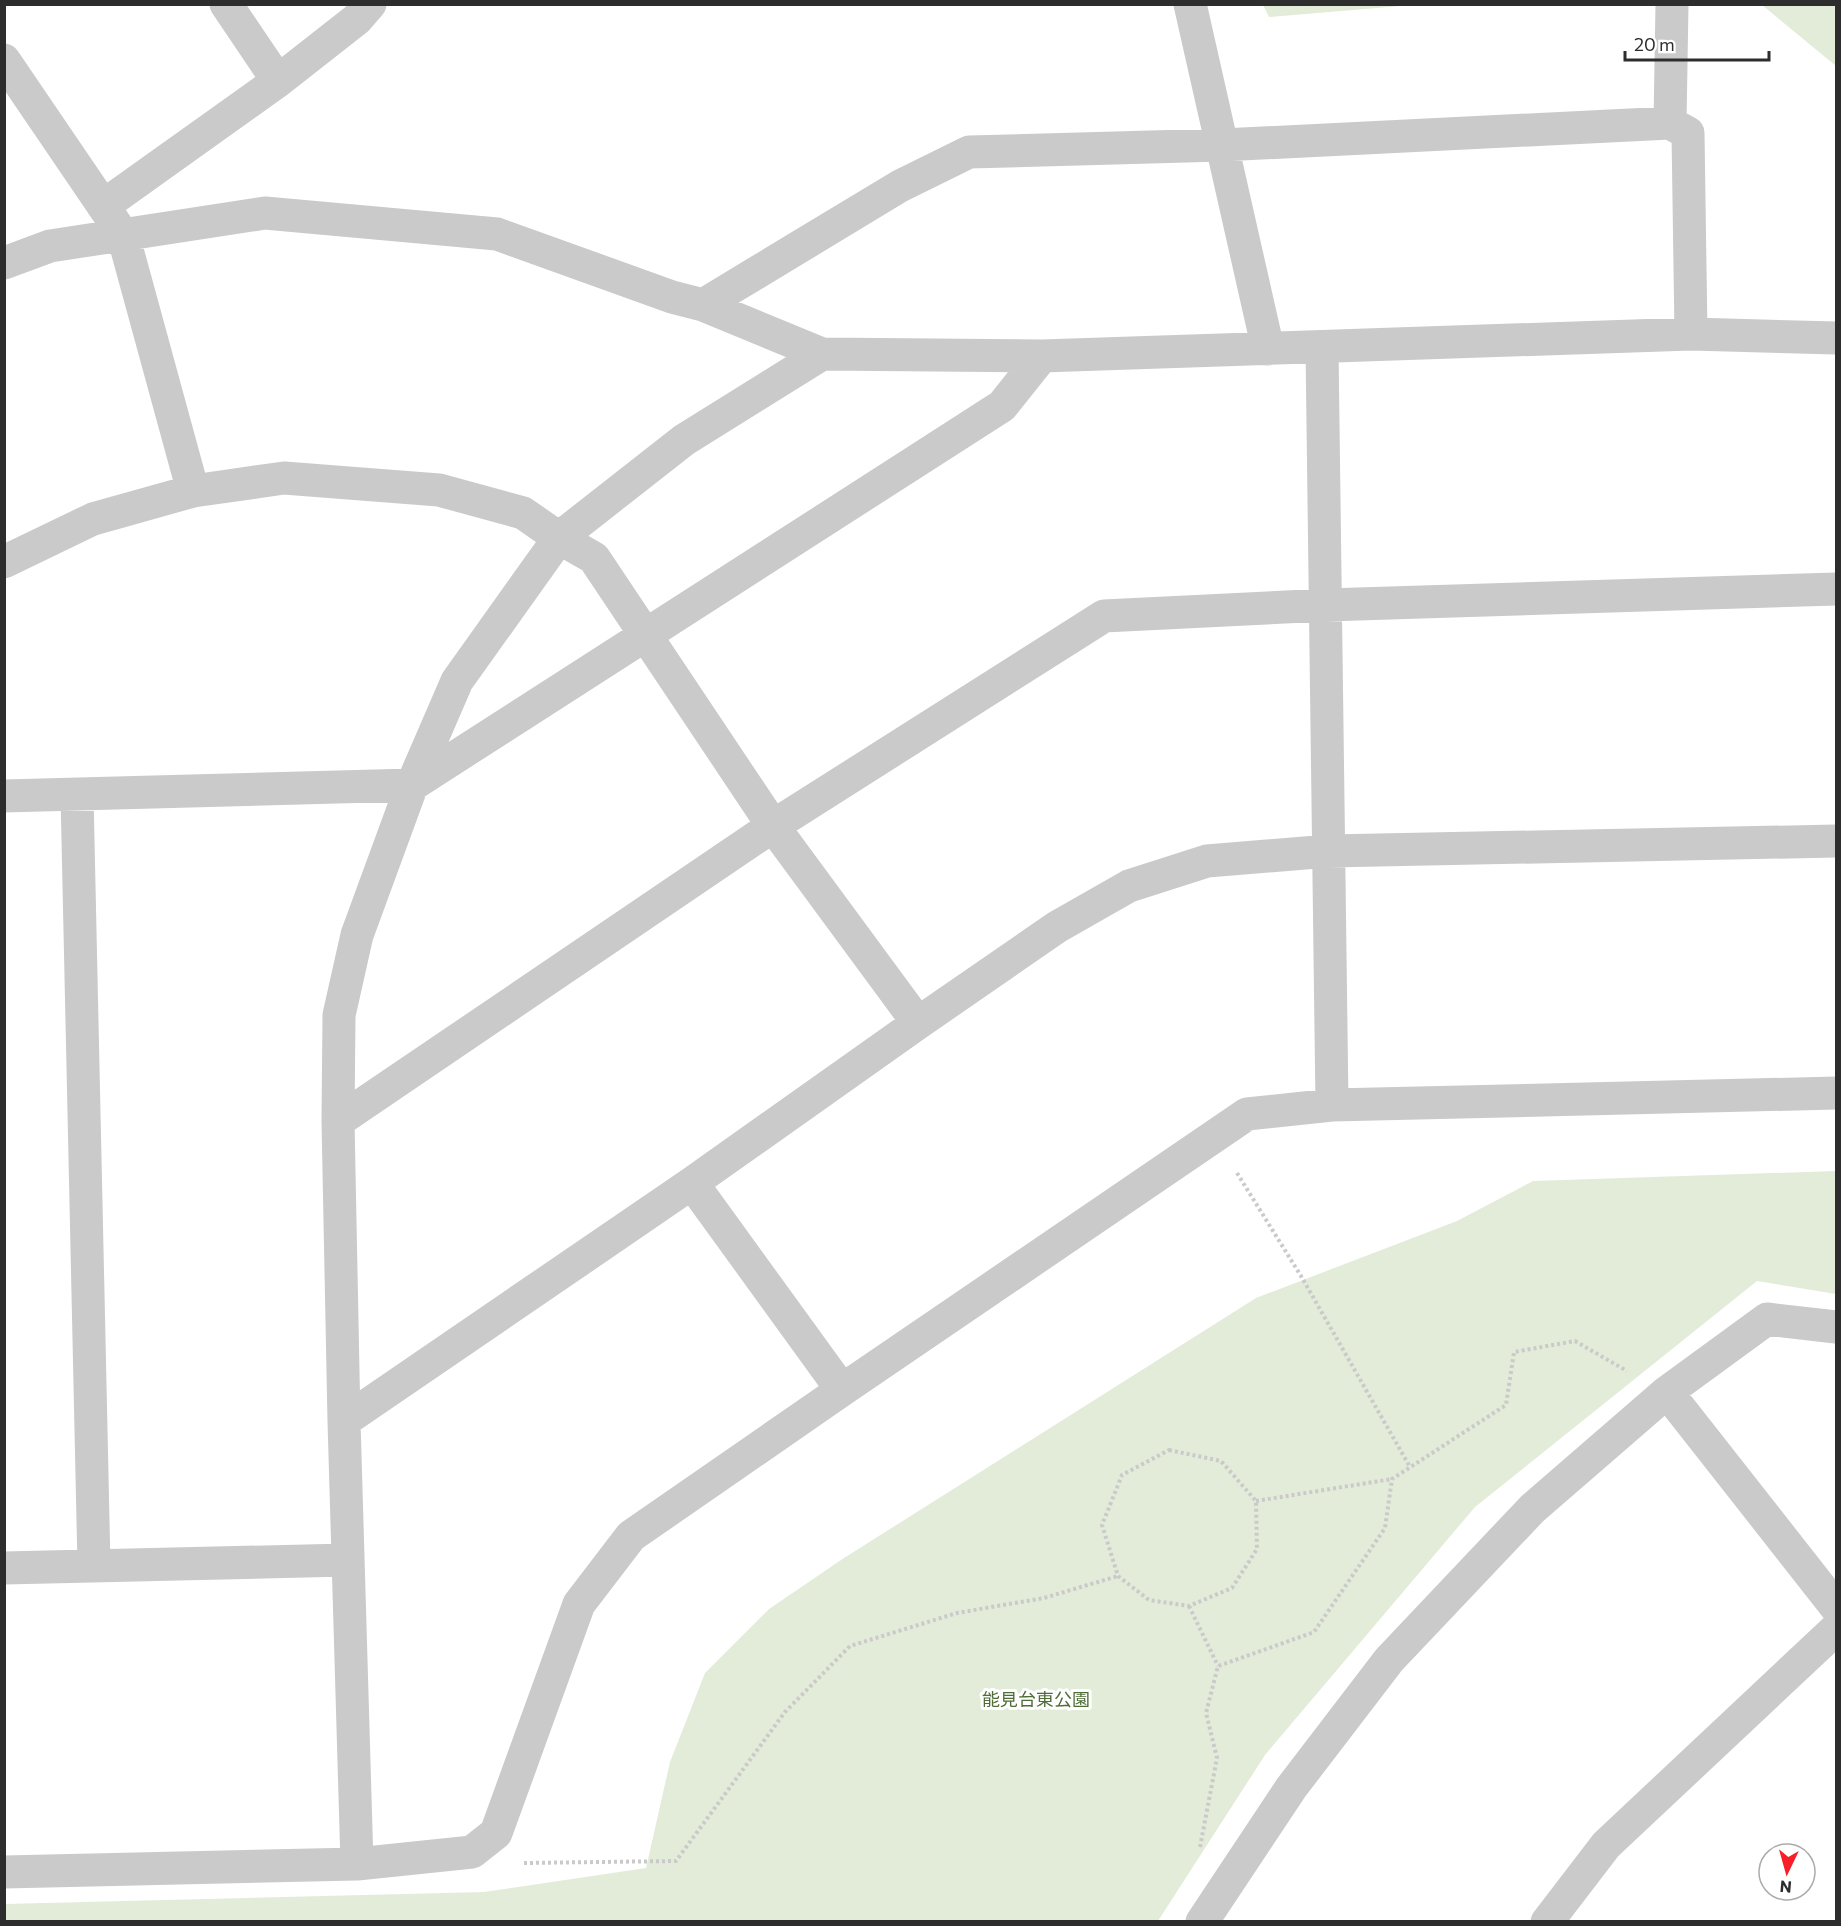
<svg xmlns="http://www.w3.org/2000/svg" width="1841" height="1926" viewBox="0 0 1841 1926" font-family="Commissioner,'Noto Sans JP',sans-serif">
  <rect width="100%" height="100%" fill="#fff"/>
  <path fill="#e3ecd9" d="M1263 5H1413L1269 17Z
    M1762 5H1836V66Z
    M1836 1171V1294L1757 1281 1475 1507 1265 1755 1158 1921H5V1904L484 1892 646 1868 670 1762 705 1673 769 1609 844 1558 1256 1298 1457 1221 1533 1181Z"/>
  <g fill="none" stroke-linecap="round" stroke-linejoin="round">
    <path stroke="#cacaca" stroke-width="4" stroke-dasharray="3 3" stroke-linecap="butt" d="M1237 1173 1301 1276 1410 1467
      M1169 1450 1221 1461 1256 1501 1257 1549 1232 1588 1189 1606 1149 1600 1118 1576 1102 1525 1122 1475Z
      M1256 1501 1392 1479
      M1189 1606 1218 1666
      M1200 1847 1217 1758 1206 1713 1218 1666 1314 1632 1385 1528 1392 1479 1506 1405 1514 1352 1575 1341 1627 1371
      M524 1863 676 1861 785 1712 850 1646 957 1613 1044 1598 1118 1576"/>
    <path stroke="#cacaca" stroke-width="33" d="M226 4 278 81
      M1190 4 1268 349
      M4 60 123 235 193 491
      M1670 123 1672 4
      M103 206 278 81 357 19 370 4
      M4 263 50 246 265 213 497 234 672 297 703 305 822 354 1042 356 1691 334 1836 338
      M703 305 900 186 969 152 1222 145 1670 123 1688 133 1691 334
      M1322 348 1332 1105
      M4 562 93 519 193 491 284 478 439 490 523 513 559 538 594 558 773 826 918 1023
      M77 795 94 1566
      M4 796 412 785 1002 406 1042 356
      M338 1121 773 826 1104 616 1326 605 1836 589
      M692 1183 842 1390
      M1667 1392 1836 1607
      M344 1421 692 1183 918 1023 1057 927 1129 886 1207 861 1329 851 1836 841
      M4 1568 347 1560
      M357 1864 344 1421 338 1121 339 1015 357 935 412 785 457 681 559 538 684 440 822 354
      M4 1872 357 1864 472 1852 496 1833 579 1604 631 1536 842 1390 1247 1114 1332 1105 1836 1093
      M1202 1922 1291 1788 1389 1660 1532 1509 1667 1392 1767 1319 1836 1327
      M1547 1922 1606 1845 1836 1629"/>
  </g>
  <g text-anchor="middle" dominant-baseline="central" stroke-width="6" stroke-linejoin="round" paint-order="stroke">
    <g font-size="18" fill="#4f6d37" stroke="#fff">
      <text x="1036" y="1699">能見台東公園</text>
    </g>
  </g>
  <rect width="1841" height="1926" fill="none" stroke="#2d2d2d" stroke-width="12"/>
  <g transform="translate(1787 1872) rotate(185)"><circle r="28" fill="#ffffff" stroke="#ababab" stroke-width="1.5"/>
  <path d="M0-4.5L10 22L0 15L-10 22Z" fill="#f51e29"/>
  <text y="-9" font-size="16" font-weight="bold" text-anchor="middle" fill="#2d2d2d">N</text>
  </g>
  <path d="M1625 51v9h144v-9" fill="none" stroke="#2d2d2d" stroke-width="3"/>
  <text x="1634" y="51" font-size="18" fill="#2d2d2d" stroke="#ffffff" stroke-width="4.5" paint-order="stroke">20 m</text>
</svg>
